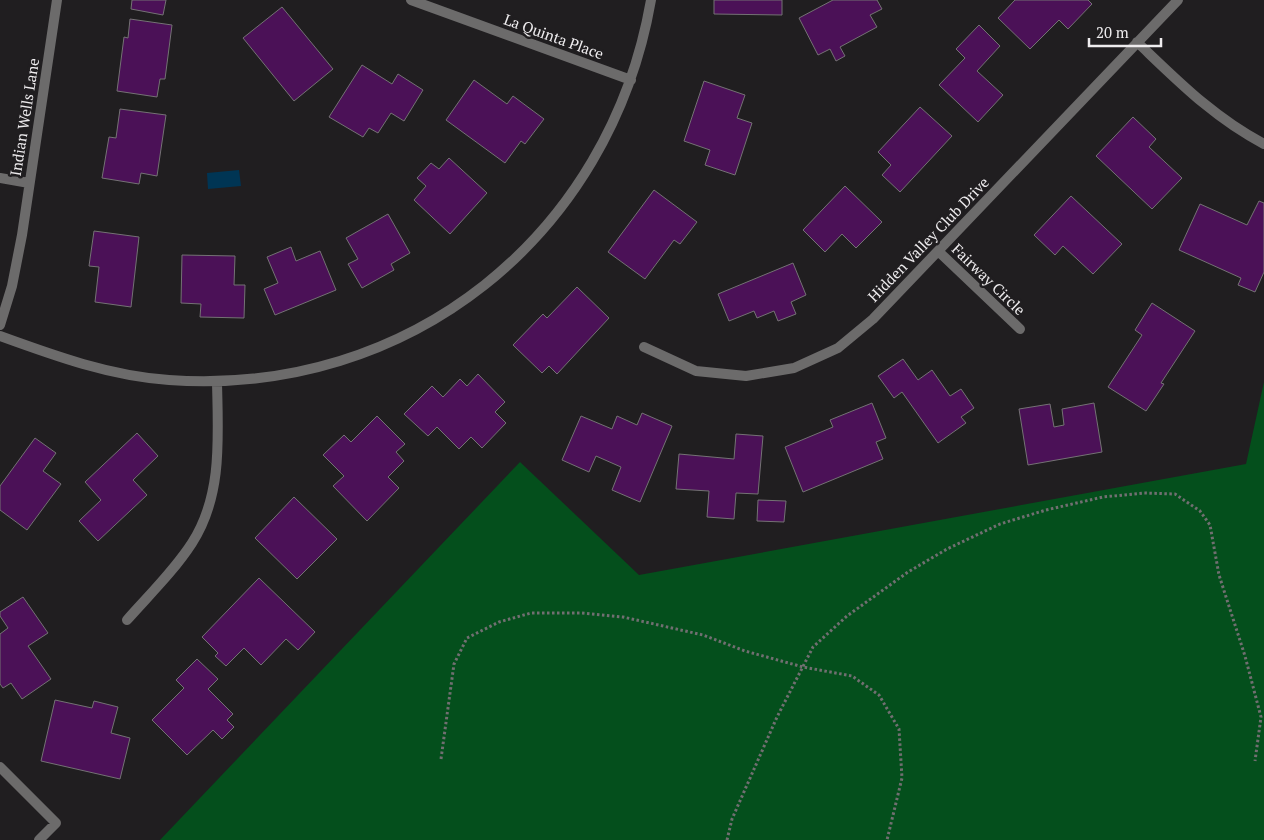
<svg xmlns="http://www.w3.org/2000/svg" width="1264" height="840" viewBox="0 0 1264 840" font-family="'PT Serif',serif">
  <rect width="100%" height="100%" fill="#201e20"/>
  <path fill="#044f1c" d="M1264 382V840H160L520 462 639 575 1246 464Z"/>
  <path fill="#003554" d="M239 170 241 186 208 189 207 173Z"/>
  <path fill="#4b1157" stroke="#747274" d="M132 0H166L163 15 131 9Z
    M714 0H782V15L714 14Z
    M833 0H877L882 9 870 15 877 27 840 47 845 56 836 61 830 49 818 55 799 18Z
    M1015 0H1088L1092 4 1068 29 1059 20 1030 49 998 18Z
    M282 7 333 69 294 101 243 38Z
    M130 19 172 25 165 79H160L157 97 117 91 124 37 128 38Z
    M979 25 1000 46 977 71 1003 95 978 122 939 85 965 58 956 49Z
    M362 65 392 84 398 74 423 90 404 121 391 113 378 133 369 128 363 137 329 117Z
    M474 80 507 104 513 96 544 119 525 144 521 141 505 163 446 120Z
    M704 81 745 95 737 118 752 123 735 175 705 165 710 150 684 141Z
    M920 107 952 136 900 192 882 175 891 165 878 152Z
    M120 109 166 115 157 176 141 173 139 184 102 178 109 137 116 138Z
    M1133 117 1156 139 1149 147 1182 178 1152 209 1096 156Z
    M449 158 487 193 450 234 414 200 426 186 417 178 431 163 439 169Z
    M845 186 882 222 856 248 842 234 825 252 803 230Z
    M654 190 697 222 680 244 674 240 645 279 608 252Z
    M1071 196 1122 244 1093 274 1063 246 1055 255 1034 235Z
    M1259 201 1264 203V272L1255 292 1238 285 1241 278 1179 250 1200 204 1247 225Z
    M388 214 410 253 391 264 394 270 362 288 348 264 358 259 346 238Z
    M94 231 139 237 131 307 95 302 99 267 89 266Z
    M291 247 296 261 320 251 336 290 275 315 264 289 278 283 267 257Z
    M182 255 235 256 234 285H245L244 318 200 317 201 304 181 303Z
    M793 263 806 295 791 302 796 314 778 321 774 311 757 318 754 311 729 321 718 294Z
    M577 287 609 318 557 374 549 366 542 373 513 345 543 314 547 318Z
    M1152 303 1195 331 1161 383 1164 384 1146 411 1108 387 1142 335 1135 330Z
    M903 359 918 380 932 370 950 396 961 389 974 408 961 417 966 423 938 443 902 392 894 398 878 376Z
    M478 374 505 402 495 412 506 423 482 448 471 437 459 449 437 427 428 436 404 414 432 386 443 397 460 379 467 386Z
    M872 403 886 438 876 442 883 459 803 492 785 447 833 427 830 420Z
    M1094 403 1102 452 1028 465 1019 409 1050 404 1054 427 1064 425 1062 409Z
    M642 413 672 426 640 502 612 490 621 467 596 456 589 472 562 460 581 416 612 429 617 416 637 425Z
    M377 416 405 444 396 452 404 461 388 477 399 488 367 521 333 486 344 476 323 455 344 435 351 442Z
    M137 433 158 456 133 480 147 495 98 541 79 521 101 500 85 482Z
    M736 434 763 436 758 494 736 493 734 519 707 517 709 491 676 489 679 454 734 459Z
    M35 438 56 453 43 471 61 484 27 530 0 510V486Z
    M294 497 337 539 297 579 255 538Z
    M758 500 786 501 784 522 757 521Z
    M259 578 315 632 298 650 286 639 261 665 244 648 226 666 215 656 218 653 202 637Z
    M23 597 48 633 28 646 51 679 22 699 11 683 3 688 0 684V634L8 628 0 616V612Z
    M197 659 218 679 208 689 233 714 227 720 234 727 222 739 213 730 187 755 152 720 184 688 176 680Z
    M55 700 92 708 94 701 118 707 111 733 130 738 120 779 41 761Z"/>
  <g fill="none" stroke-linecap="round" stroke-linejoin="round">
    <path stroke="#716f71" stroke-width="3" stroke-dasharray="2.5 2.5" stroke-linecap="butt" d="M441 759 454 664 467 638 499 622 531 613H582L623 617 703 635 745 651 803 667 852 676 879 695 899 729 902 778 887 840
      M727 840 732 819 777 717 813 647 847 616 908 572 947 549 1000 524 1046 510 1103 497 1144 493 1175 494 1200 511 1210 525 1219 575 1245 656 1261 717 1255 761"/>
    <path stroke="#6c6b6b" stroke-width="10" d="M411 0 631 80
      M1137 42C1178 81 1213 117 1264 144
      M0 178 29 183
      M938 251 1020 329
      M0 325 12 286 22 235 57 0
      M0 336C55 356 110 376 169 380 409 397 610 236 651 0
      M644 347 696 371 746 376 794 368 838 348 873 319 1178 0
      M127 620C149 595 174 571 192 543 223 495 218 436 217 382
      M0 767 56 823 39 840"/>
  </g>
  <g text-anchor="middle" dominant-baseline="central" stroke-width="5" stroke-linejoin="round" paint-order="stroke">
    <g font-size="15" fill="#eeecee" stroke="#201e20">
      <text transform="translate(554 36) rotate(20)">La Quinta Place</text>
      <text transform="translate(24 117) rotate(-81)">Indian Wells Lane</text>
      <text transform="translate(928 239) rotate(-46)">Hidden Valley Club Drive</text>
      <text transform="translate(989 279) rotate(44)">Fairway Circle</text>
    </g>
  </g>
  <path d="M1089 38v8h72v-8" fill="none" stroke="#eeecee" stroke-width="2.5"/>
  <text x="1096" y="38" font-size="15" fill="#eeecee" stroke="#201e20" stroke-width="4" paint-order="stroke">20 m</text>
</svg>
